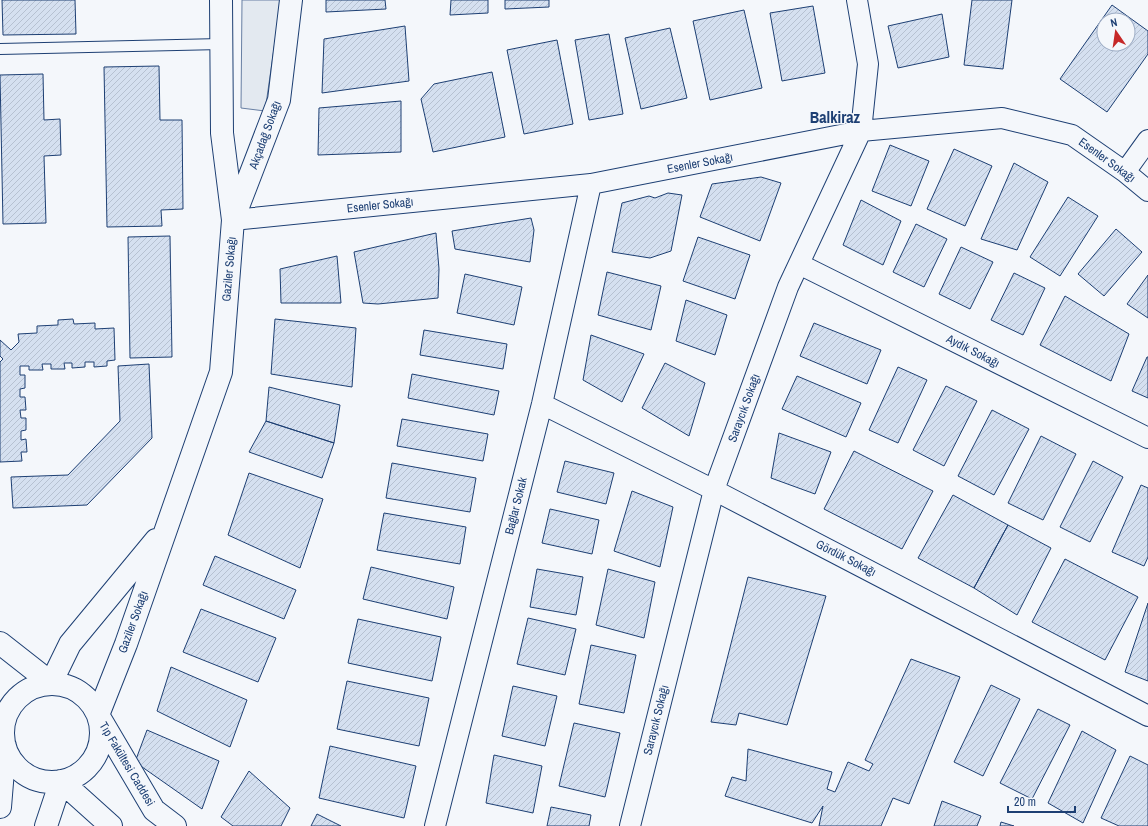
<svg xmlns="http://www.w3.org/2000/svg" width="1148" height="826" viewBox="0 0 1148 826" font-family="'Archivo Narrow',sans-serif">
  <defs>
    <pattern id="building-hatch" width="6" height="6" patternUnits="userSpaceOnUse"><rect width="6" height="6" fill="#d5e0f0"/><path d="M-1 1l2-2M0 6l6-6M5 7l2-2" fill="none" stroke="#b6c1d1"/></pattern>
  </defs>
  <rect width="100%" height="100%" fill="#f4f7fb"/>
  <path fill="#e3e9f0" stroke="#687fa3" d="M242 0H281L265 111 241 108Z"/>
  <path fill="url(#building-hatch)" stroke="#1d3f73" fill-rule="evenodd" d="M2 0H75L76 34 3 35Z
    M326 0H385L386 9 326 12Z
    M451 0H488V13L450 15Z
    M505 0H549V7L505 9Z
    M972 0H1012L1003 69 964 65Z
    M1112 5 1148 31V54L1107 112 1060 79ZM1104 20H1128V44H1104Z
    M813 6 825 73 782 81 770 13Z
    M744 10 762 88 710 100 693 21Z
    M942 14 949 57 898 68 888 26Z
    M405 26 409 81 322 93 324 39Z
    M670 28 687 98 641 109 625 38Z
    M609 34 623 114 589 120 575 40Z
    M557 40 573 124 524 134 507 50Z
    M159 66 160 120H182L183 209 161 210 162 226 107 227 104 67Z
    M492 72 505 137 433 152 421 99 434 84Z
    M43 74 44 120 60 119 61 155 44 156 46 223 3 224 0 75Z
    M401 101V152L318 155 319 108Z
    M890 145 929 161 911 206 872 191Z
    M954 149 992 166 965 226 927 209Z
    M1014 163 1048 182 1017 250 981 239Z
    M761 177 781 183 760 241 700 217 712 184Z
    M668 193 682 195 671 251 650 258 612 252 622 203 649 196 655 198Z
    M1068 197 1098 216 1060 276 1030 257Z
    M861 200 901 221 883 265 843 245Z
    M531 218 534 230 530 262 455 249 452 231Z
    M916 224 947 239 924 287 893 272Z
    M1116 229 1142 252 1104 296 1078 274Z
    M436 233 439 269 438 298 378 304 363 303 354 252Z
    M170 236 172 357 130 358 128 237Z
    M698 237 750 255 735 299 683 281Z
    M961 247 993 262 970 309 939 294Z
    M337 256 341 303H281L280 269Z
    M607 272 661 286 651 330 598 315Z
    M1014 273 1045 288 1023 335 991 320Z
    M465 274 522 287 514 325 457 313Z
    M1148 275V318L1127 304Z
    M1065 296 1129 334 1111 381 1040 345Z
    M686 300 727 315 715 355 676 341Z
    M73 319 74 324 95 323V329L114 328 115 360 107 361V366L94 367V362H85V367L72 368V363H64L65 369H51V364H42L43 370H29V366H20V375H25V388L20 389V397H25L26 410H20L21 418H26V430L21 431V440L26 439 27 452H21L22 461 0 462V362L3 359 0 356V340L11 350 19 342 18 334 37 333V326L58 325V320Z
    M275 319 356 328 352 387 271 374Z
    M814 323 881 350 867 384 800 356Z
    M424 330 507 344 503 369 420 355Z
    M591 335 644 354 622 402 583 380Z
    M1147 357H1148V398L1132 391Z
    M665 363 705 383 689 436 642 408Z
    M149 364 152 438 87 505 13 508 11 477 68 475 120 421 118 366Z
    M898 367 927 380 898 443 869 430Z
    M412 374 499 391 494 415 408 398Z
    M797 376 861 403 846 437 782 409Z
    M946 386 977 401 944 466 913 450Z
    M269 387 340 405 334 443 266 421Z
    M992 410 1029 429 994 495 958 476Z
    M402 419 488 434 483 461 397 446Z
    M266 421 334 443 322 478 249 452Z
    M779 433 831 452 815 494 771 478Z
    M1041 436 1076 454 1043 520 1008 503Z
    M854 451 933 491 902 549 824 509Z
    M565 461 614 473 606 504 557 492Z
    M1093 461 1123 477 1090 542 1060 527Z
    M392 463 476 478 470 512 386 498Z
    M249 473 323 499 300 568 228 535Z
    M1141 485 1148 488V557L1144 566 1112 552Z
    M632 491 673 507 660 567 614 551Z
    M953 495 1008 525 974 588 918 558Z
    M550 509 599 520 592 554 542 543Z
    M384 513 466 527 460 564 377 550Z
    M1008 525 1051 548 1017 615 974 588Z
    M215 556 296 590 284 619 203 585Z
    M1065 559 1138 597 1105 660 1032 622Z
    M371 567 454 587 447 619 363 599Z
    M537 569 583 577 576 615 530 607Z
    M608 569 655 582 644 638 596 625Z
    M748 577 826 596 787 725 739 713 736 725 711 722Z
    M1148 603V681L1125 672Z
    M201 609 276 638 258 682 183 652Z
    M528 618 576 629 565 675 517 664Z
    M358 619 441 637 432 681 348 663Z
    M591 645 636 655 624 713 579 704Z
    M911 659 960 677 909 804 893 798 881 826H819L823 806 812 823 725 796 732 777 746 781 748 749 832 772 827 789 835 792 848 762 869 771 873 764 865 760Z
    M171 667 247 700 230 747 157 711Z
    M347 681 429 698 419 746 337 729Z
    M991 685 1020 699 983 776 954 762Z
    M513 686 557 696 545 746 502 736Z
    M1038 709 1070 725 1032 799 1000 783Z
    M574 723 620 733 605 797 559 786Z
    M147 730 219 761 202 809 135 762Z
    M1082 731 1116 750 1083 823 1048 803Z
    M330 746 416 766 404 818 319 798Z
    M494 755 542 766 533 813 486 803Z
    M1130 756 1148 765V826H1119L1101 818Z
    M249 771 290 808 281 826H233L221 817Z
    M942 801 981 816 977 826H934Z
    M551 807 591 815 589 826H547Z
    M317 814 341 826H311Z
    M1001 822 1014 826H1000Z"/>
  <g fill="none" stroke-linecap="round" stroke-linejoin="round">
    <defs>
      <path id="lane" d="M0 49 221 44"/>
      <path id="street" d="M1125 172 1148 140
        M233 220 591 184 861 131 1002 118 1072 135 1125 172 1148 191
        M799 264 1148 438
        M542 404 714 490 1148 716
        M435 826 542 404 591 184
        M630 826 714 490 788 287 861 131 868 64 857 0"/>
      <path id="secondary" d="M234 217 279 100 291 0
        M0 643 51 683
        M51 683 70 644 156 540
        M3 733a49 49 0 1 1 98 0a49 49 0 1 1-98 0Z
        M98 715 126 644 221 372 233 220 222 133 221 0
        M101 720 154 810 175 826
        M61 781 111 826
        M0 807 5 746
        M46 826 61 781"/>
    </defs>
    <use href="#lane" stroke="#1d3f73" stroke-width="12"/>
    <use href="#street" stroke="#1d3f73" stroke-width="22"/>
    <use href="#secondary" stroke="#1d3f73" stroke-width="24"/>
    <use href="#lane" stroke="#f4f7fb" stroke-width="10"/>
    <use href="#street" stroke="#f4f7fb" stroke-width="20"/>
    <use href="#secondary" stroke="#f4f7fb" stroke-width="22"/>
  </g>
  <g text-anchor="middle" dominant-baseline="central" stroke-width="3" stroke-linejoin="round" paint-order="stroke">
    <g font-size="12" fill="#1d3f73" stroke="#f4f7fb">
      <text transform="translate(265 135) rotate(-70)">Akçadağ Sokağı</text>
      <text transform="translate(1107 160) rotate(36)">Esenler Sokağı</text>
      <text transform="translate(700 163) rotate(-11)">Esenler Sokağı</text>
      <text transform="translate(380 205) rotate(-6)">Esenler Sokağı</text>
      <text transform="translate(229 269) rotate(-85)">Gaziler Sokağı</text>
      <text transform="translate(973 351) rotate(27)">Aydık Sokağı</text>
      <text transform="translate(744 408) rotate(-70)">Saraycık Sokağı</text>
      <text transform="translate(516 506) rotate(-76)">Bağlar Sokak</text>
      <text transform="translate(846 558) rotate(27)">Gördük Sokağı</text>
      <text transform="translate(133 622) rotate(-70)">Gaziler Sokağı</text>
      <text transform="translate(656 720) rotate(-76)">Saraycık Sokağı</text>
      <text transform="translate(127 764) rotate(59)">Tıp Fakültesi Caddesi</text>
    </g>
    <g font-size="16" font-weight="bold" fill="#1d3f73" stroke="#f4f7fb">
      <text x="835" y="117">Balkiraz</text>
    </g>
  </g>
  <g transform="translate(1116 32) rotate(347)"><circle r="19" fill="#f4f7fb" stroke="#9eadc5"/>
  <path d="M0-3L7 15L0 10L-7 15Z" fill="#c62828"/>
  <text y="-6" font-size="11" font-weight="bold" text-anchor="middle" fill="#1d3f73">N</text>
  </g>
  <path d="M1008 806v6h67v-6" fill="none" stroke="#1d3f73" stroke-width="2"/>
  <text x="1014" y="806" font-size="12" fill="#1d3f73" stroke="#f4f7fb" stroke-width="3" paint-order="stroke">20 m</text>
</svg>
